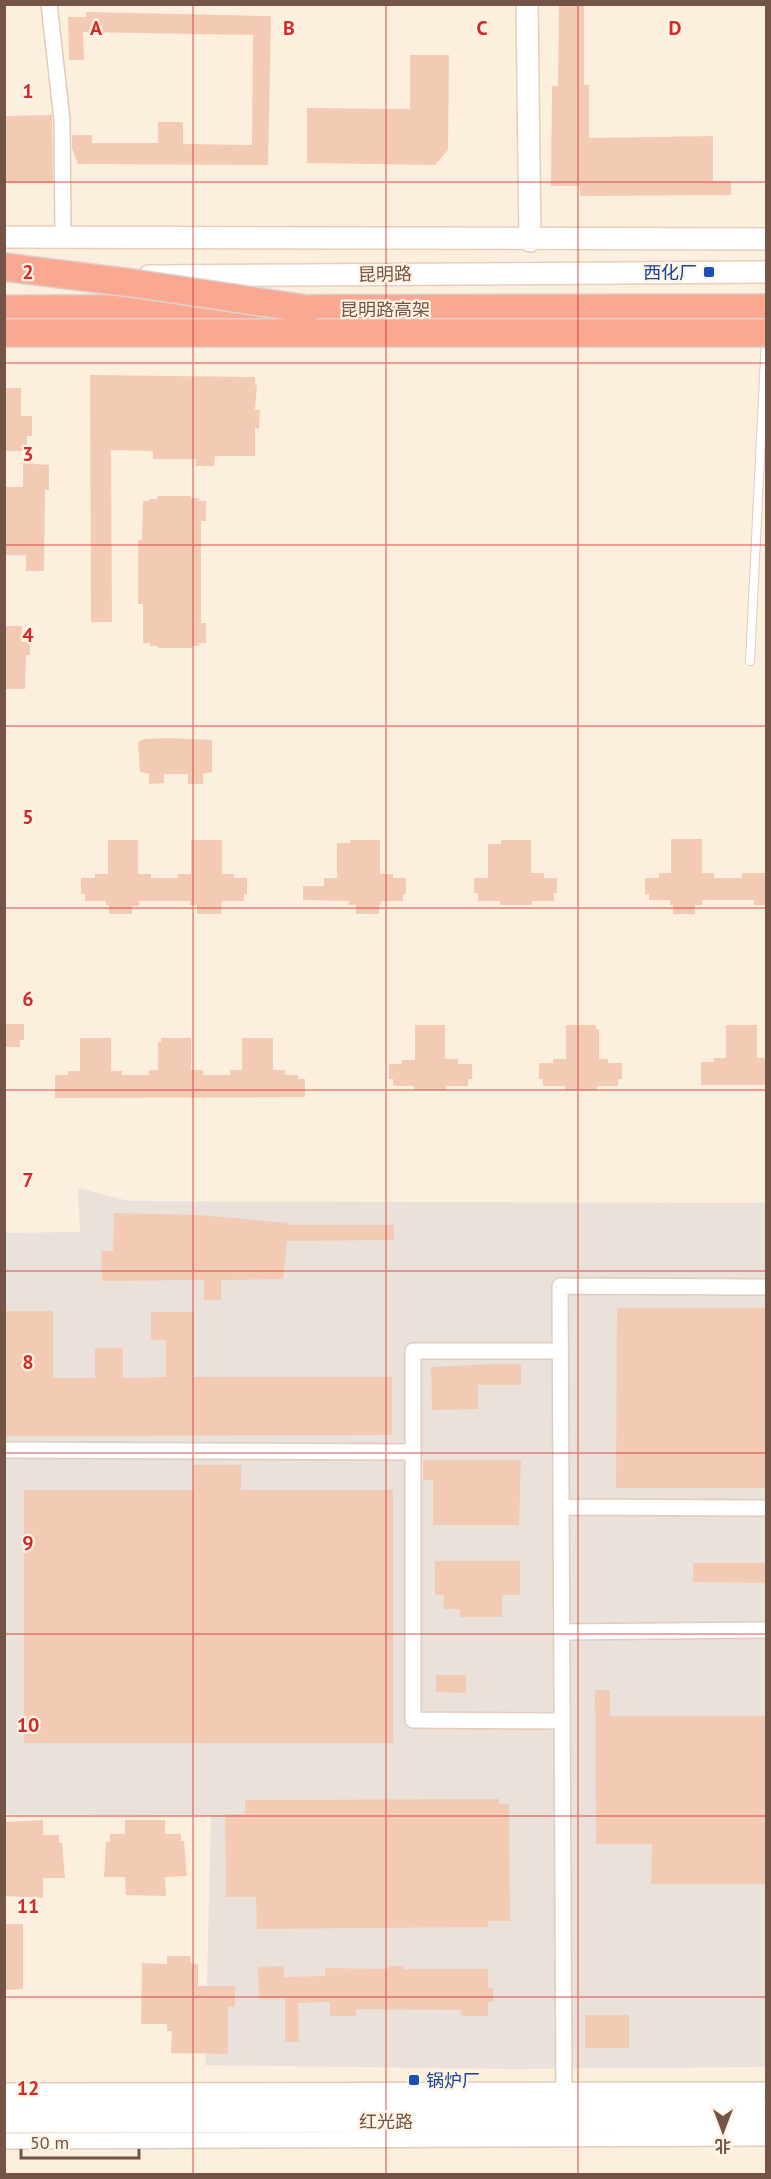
<svg xmlns="http://www.w3.org/2000/svg" width="771" height="2179" viewBox="0 0 771 2179" font-family="'PT Sans','Noto Sans SC',sans-serif">
  <rect width="100%" height="100%" fill="#fdefde"/>
  <path fill="#eae1da" d="M78 1188 129 1201 766 1203V2067L514 2069 205 2065 211 1816 5 1814V1233L80 1232Z"/>
  <path fill="#f3cbb4" d="M559 4H584V85H589V138L713 136V181H731V195L580 196V186H551L552 86H558Z
    M86 12 271 16 268 165 78 164 72 148V135H92V143H158V122H183V144L252 145 253 35 83 32 84 60H69L68 17H86Z
    M410 55H449L448 150 435 165 307 163V108L410 109Z
    M52 115 53 183H4V116Z
    M90 375 255 377V385H257L255 410H260L259 429 255 428V456H215L214 466H196V459H153V451L111 450 112 622H91Z
    M4 388H21V416H32V436H27V451H4Z
    M23 463 49 465V490H45L44 571H26V555H4V487H23Z
    M158 496H191V498H199V501H206V521H201V623H206V643H199V646H192V648H158V646H150V643H143V604H138V540H142L143 501H149V499H157Z
    M4 626H22L21 642H30V655H26L25 689H4Z
    M169 738 212 740V772L203 774V784H188V774H164V783L149 784V774L140 772 138 742 144 739Z
    M671 839H702V873H714V878H742V873H766V905H754V900H702V905H695V914H673V905H670V900H649V894H645V878H659V873H671Z
    M108 840H138V874H151V878H178V874H191V840H222V874H234V878H247V894H244V901H222L221 914H197V905H190V901H139V906H132V914H109V905H106V901H85V894H81V878H95V874H108Z
    M350 840H380V874H393V878H406V894H403V901H381V905H379V914H356V905H349V901L303 900V886H324V878H337V843H350Z
    M501 840H531V873H544V878H557V893H554V901H532V905H500V901H478V893H474V878H488V844H501Z
    M4 1024H24V1040H20V1047H4Z
    M415 1025H445V1059H458V1064H472V1079H468V1086H446V1090H414V1086H393V1079H389V1064H402V1060H415Z
    M566 1025H596V1029H599V1059H608V1063H622V1079H618V1086H597V1090H565V1086H543V1079H539V1063H553V1059H566Z
    M726 1025H757V1058H766V1085H701V1062H714V1058H726Z
    M80 1038H111V1071H122V1075H149V1070H158V1042H161V1038H191V1070H203V1075H230V1070H242V1038H273V1070H285V1075H298V1079H305V1097L55 1098V1075H68V1071H80Z
    M114 1213 200 1215 288 1223V1225H394V1240L287 1241 283 1279 221 1280V1300H204V1280L102 1281 101 1251H113Z
    M617 1308H766V1488H616Z
    M4 1311H53V1378H95V1348H123V1378L166 1377V1340H151V1312H194V1377H392V1435L4 1436Z
    M493 1364H521V1385H478V1409L432 1410 431 1367Z
    M423 1460H521L519 1525H433V1480H423Z
    M194 1465H241V1490H393V1743H24V1490H194Z
    M435 1561H520V1595H502V1617H460V1609H443L444 1595H435Z
    M693 1563H766V1583L693 1582Z
    M436 1675H466V1693L436 1692Z
    M595 1690H610V1716H766V1884H651L652 1844H596Z
    M499 1799V1804H509L510 1921H488V1927L257 1929 256 1897H226L225 1814H245V1800Z
    M43 1820V1835H59V1843H62L65 1878H43V1898L4 1896V1822Z
    M125 1820H165V1834H181V1841H184L187 1876 165 1877 166 1896 126 1895 125 1877H104L106 1842H110V1834H125Z
    M4 1924H23V1989L4 1990Z
    M167 1956H190V1963L198 1964V1986H235V2007H228V2054L171 2053 172 2031H167V2024H141L142 1963 167 1964Z
    M284 1966V1977L325 1976V1968L388 1969V1966H404V1969H488V1988H493V2002H488V2016H461V2010L356 2009V2016H330V2002L298 2003 299 2042H285V1998L259 1999 258 1967Z
    M585 2015H629V2048H585Z"/>
  <g fill="none" stroke-linecap="round" stroke-linejoin="round">
    <defs>
      <path id="lane" d="M750 661 766 337"/>
      <path id="street" d="M49 4 62 120 63 237
        M561 1351H413V1720L562 1721
        M4 1450 413 1452
        M561 1507 766 1508
        M562 1632 766 1630
        M4 2091 766 2090
        M564 2106 560 1286 766 1287
        M4 2141 766 2138"/>
      <path id="secondary" d="M527 4 530 241
        M4 237 766 239
        M149 276 766 272
        M4 2106H757
        M4 2122 766 2121"/>
      <path id="highway" d="M4 309 766 308"/>
    </defs>
    <use href="#lane" stroke="#e1cbba" stroke-width="10"/>
    <use href="#street" stroke="#e1cbba" stroke-width="18"/>
    <use href="#secondary" stroke="#e8cdba" stroke-width="24"/>
    <use href="#highway" stroke="#dbd3cf" stroke-width="30"/>
    <use href="#lane" stroke="#fff" stroke-width="8"/>
    <use href="#street" stroke="#fff" stroke-width="15"/>
    <use href="#secondary" stroke="#fff" stroke-width="21"/>
    <use href="#highway" stroke="#faa892" stroke-width="27"/>
    <defs>
      <path id="highway-bridge" d="M4 267 132 283 307 309
        M4 333H766"/>
    </defs>
    <use href="#highway-bridge" stroke="#dbd3cf" stroke-width="30" stroke-linecap="butt"/>
    <use href="#highway-bridge" stroke="#faa892" stroke-width="27"/>
  </g>
  <path fill="none" stroke="#d62828" stroke-width="1.5" stroke-opacity="0.55" d="M193 4V2174M386 4V2174M578 4V2174M4 182H766M4 363H766M4 545H766M4 726H766M4 908H766M4 1090H766M4 1271H766M4 1453H766M4 1634H766M4 1816H766M4 1997H766"/>
  <g fill="#1a4fb4" stroke="#fff3e4" stroke-width="2">
    <rect x="703" y="266" width="12" height="12" rx="3"/>
    <rect x="408" y="2074" width="12" height="12" rx="3"/>
  </g>
  <g text-anchor="middle" dominant-baseline="central" stroke-width="4.5" stroke-linejoin="round" paint-order="stroke">
    <g font-size="18" fill="#164399" stroke="#fff3e4" text-anchor="end">
      <text x="697" y="272">西化厂</text>
      <text x="426" y="2080" text-anchor="start">锅炉厂</text>
    </g>
    <g font-size="18" fill="#735446" stroke="#fff3e4">
      <text transform="translate(385 274) rotate(-1)">昆明路</text>
      <text x="385" y="309">昆明路高架</text>
      <text x="386" y="2121">红光路</text>
    </g>
  </g>
  <g font-size="20" text-anchor="middle" font-weight="bold" fill="#d62828" stroke="#fff3e4" stroke-width="4.5" stroke-linejoin="round" paint-order="stroke">
    <text x="96" y="35">A</text>
    <text x="289" y="35">B</text>
    <text x="482" y="35">C</text>
    <text x="675" y="35">D</text>
    <text x="28" y="98">1</text>
    <text x="28" y="279">2</text>
    <text x="28" y="461">3</text>
    <text x="28" y="642">4</text>
    <text x="28" y="824">5</text>
    <text x="28" y="1006">6</text>
    <text x="28" y="1187">7</text>
    <text x="28" y="1369">8</text>
    <text x="28" y="1550">9</text>
    <text x="28" y="1732">10</text>
    <text x="28" y="1913">11</text>
    <text x="28" y="2095">12</text>
  </g>
  <rect width="771" height="2179" fill="none" stroke="#735446" stroke-width="12"/>
  <g transform="translate(723 2131) rotate(180)" stroke="#fff3e4" stroke-width="4.5" paint-order="stroke">
  <path d="M0-4.5L10 22L0 15L-10 22Z" fill="#735446"/>
  <text y="-9" font-size="16" font-weight="bold" text-anchor="middle" fill="#735446">北</text>
  </g>
  <path d="M21 2149v9h118v-9" fill="none" stroke="#735446" stroke-width="3"/>
  <text x="30" y="2149" font-size="18" fill="#735446" stroke="#fff3e4" stroke-width="4.5" paint-order="stroke">50 m</text>
</svg>
